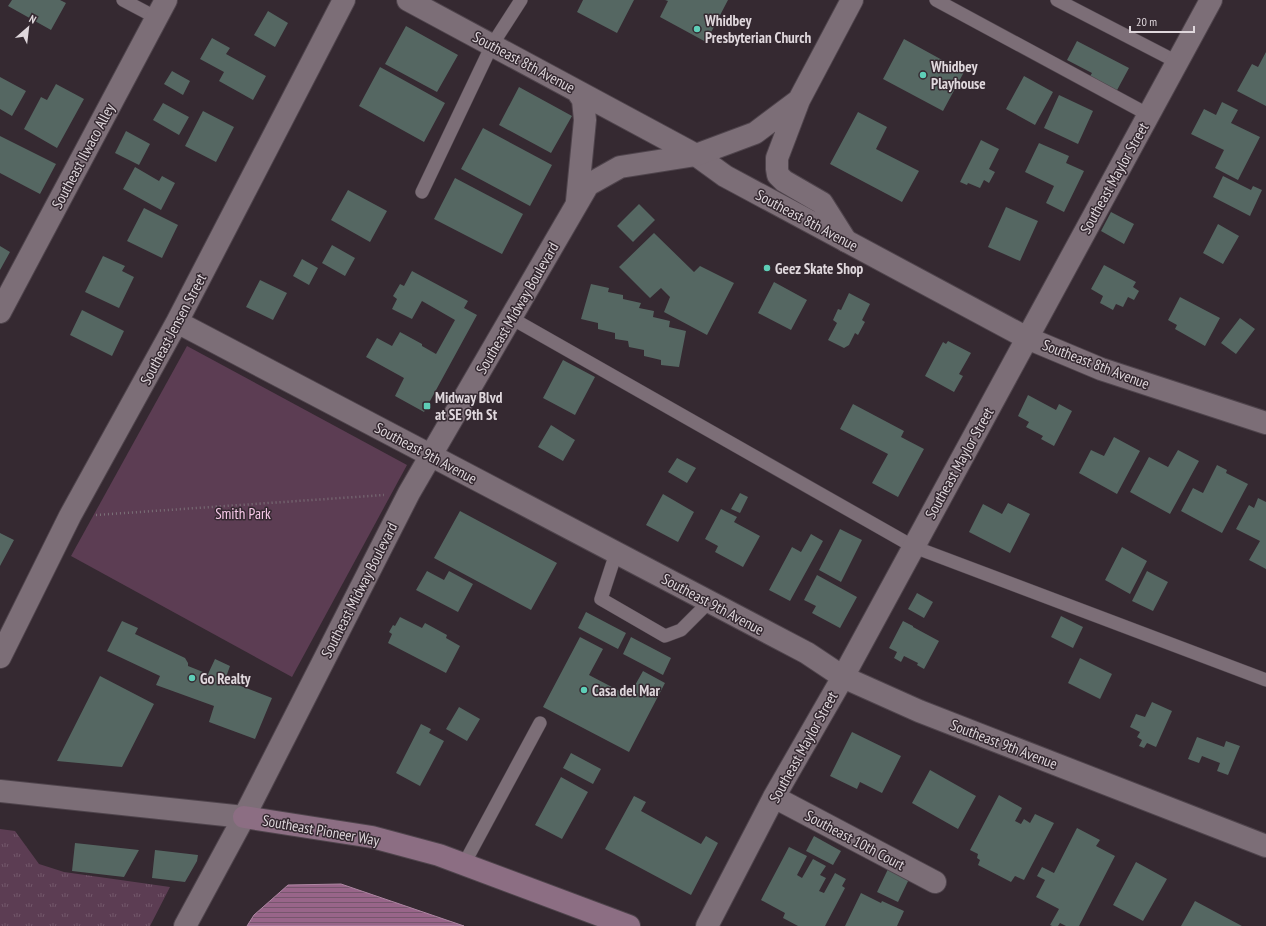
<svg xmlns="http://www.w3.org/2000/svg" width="1266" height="926" viewBox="0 0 1266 926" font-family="'PT Sans Narrow',sans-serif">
  <defs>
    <pattern id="grass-tufts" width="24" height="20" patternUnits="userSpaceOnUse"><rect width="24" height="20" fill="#5c3d53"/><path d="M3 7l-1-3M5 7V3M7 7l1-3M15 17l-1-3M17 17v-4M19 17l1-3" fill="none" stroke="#73586b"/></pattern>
    <pattern id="water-rules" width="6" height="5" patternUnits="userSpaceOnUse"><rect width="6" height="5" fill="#986589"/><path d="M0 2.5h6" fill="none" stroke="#76566d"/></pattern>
  </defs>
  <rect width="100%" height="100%" fill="#352931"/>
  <path fill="url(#grass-tufts)" d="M0 829 15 831 39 864 64 872 170 887 150 926H0Z"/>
  <path fill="#5c3d53" d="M187 346 407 465 292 677 71 556Z"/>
  <path fill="url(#water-rules)" stroke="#ad87a2" d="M341 884 464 926H247L254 915 288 885Z"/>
  <path fill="#556762" d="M12 0H60L66 3 51 30 8 6Z
    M583 0H634L617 33 577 12Z
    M665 0H728L706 42 660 17 668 1Z
    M268 11 288 23 275 47 254 35Z
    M406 26 458 55 437 92 385 64Z
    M212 38 230 48 226 54 266 76 253 100 219 81 224 72 200 59Z
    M904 39 964 72 943 111 883 79Z
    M1077 41 1129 68 1116 92 1089 78 1092 73 1067 60Z
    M1266 52V106L1237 91 1252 64 1258 67Z
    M380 67 445 103 424 142 359 106Z
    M172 71 190 81 183 95 164 84Z
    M1024 76 1053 92 1035 125 1006 109Z
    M0 77 26 91 12 116 0 109Z
    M56 84 84 99 57 148 24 129 41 97 47 100Z
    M519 87 572 116 551 153 499 125Z
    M1059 95 1093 111 1078 144 1044 128Z
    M1222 102 1238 110 1231 123 1260 137 1238 180 1215 168 1224 150 1191 134 1204 109 1216 115Z
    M163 103 189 117 179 135 153 120Z
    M203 111 234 127 216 162 185 146Z
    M858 112 887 127 876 149 919 171 902 202 830 164Z
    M483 128 552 165 530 206 461 169Z
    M126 131 150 144 139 165 115 153Z
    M0 136 56 164 40 194 0 173Z
    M981 140 999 149 989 169 995 172 989 183 984 180 980 188 968 183 967 185 960 182Z
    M1039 143 1069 156 1066 163 1084 171 1064 212 1046 203 1054 186 1025 172Z
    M135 167 159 181 162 176 175 183 161 210 123 189Z
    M1223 176 1251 190 1253 186 1262 190 1250 216 1213 197Z
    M455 178 523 214 502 254 434 219Z
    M348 190 387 211 370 242 331 220Z
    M639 204 655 220 633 242 617 226Z
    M1006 207 1038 221 1020 261 988 247Z
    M144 208 178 225 162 258 127 241Z
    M1111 212 1134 224 1124 244 1101 231Z
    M1218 224 1239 236 1223 264 1203 253Z
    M654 233 694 272 700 266 734 283 707 335 664 312 670 297 661 288 650 298 619 267Z
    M332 245 355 258 345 276 322 263Z
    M0 246 10 252 0 270Z
    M103 256 125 266 122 271 134 277 119 308 85 292Z
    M302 259 318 268 309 285 293 276Z
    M1104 265 1136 282 1133 287 1139 291 1134 300 1128 297 1123 307 1116 304 1113 310 1100 303 1103 296 1091 289Z
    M412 271 468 301 464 308 477 315 424 412 395 396 404 378 366 357 377 338 392 346 400 332 422 344V346L436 354 455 320 422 301 412 319 392 309 397 299 393 296 400 284 404 286Z
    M260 280 287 293 273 320 246 307Z
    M774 282 807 300 791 330 758 313Z
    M591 284 609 288 608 292 623 295V299L641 303 639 308 654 311 653 317 670 321 669 327 686 331 679 367 661 365V360L644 356V350L629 347 628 341 615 339V333L598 329V323L581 319Z
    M849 293 870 304 862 320 865 322 858 335 855 333 849 345 844 348 828 340 837 323 833 320 838 309 841 310Z
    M1180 297 1220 318 1205 346 1175 329 1177 325 1168 320Z
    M82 310 124 331 112 356 70 335Z
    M1240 318 1255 329 1236 354 1221 343Z
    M948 341 971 353 959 374 963 376 954 392 925 376 943 342 946 344Z
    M563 360 595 377 575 415 543 398Z
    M1028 395 1056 410 1059 404 1072 411 1054 446 1041 439 1043 436 1026 427 1029 422 1018 416Z
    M853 404 904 431 901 437 924 449 898 497 872 483 888 454 840 429Z
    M551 425 575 440 563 461 538 447Z
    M1114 437 1140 451 1117 494 1079 473 1091 450 1104 456Z
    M1178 450 1199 461 1170 514 1130 492 1149 457 1168 467Z
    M677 458 696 468 687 483 668 472Z
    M1217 465 1227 470 1226 473 1248 484 1222 533 1181 511 1193 488 1203 493Z
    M740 493 748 497 740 513 731 509Z
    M663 494 694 512 678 542 646 525Z
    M1258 498 1266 502V569L1249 560 1260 541 1236 529 1249 505 1254 508Z
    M1008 503 1030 514 1010 553 969 532 983 504 1002 514Z
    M721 509 737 517 734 522 760 536 743 567 715 552 718 546 705 539Z
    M460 511 557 563 531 610 434 558Z
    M840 529 862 540 841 582 819 570Z
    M0 533 14 540 0 566Z
    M811 534 823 541 790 601 769 590 792 547 801 552Z
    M1122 547 1147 561 1130 594 1105 580Z
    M427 571 444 580 449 571 473 584 458 612 416 590Z
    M1147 571 1168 582 1153 611 1132 601Z
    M817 575 857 597 840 628 812 613 816 606 804 600Z
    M917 593 933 602 924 618 908 609Z
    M586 612 626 633 618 649 578 628Z
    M1061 616 1083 627 1073 648 1051 637Z
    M400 617 422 628 425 623 447 635 446 638 460 646 446 673 388 643 392 634 389 632 393 625 395 626Z
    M122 621 138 628 135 634 185 658 188 663V666L208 674 215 659 230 666 225 680 272 698 255 739 209 722 214 706 156 685 160 676 107 651Z
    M903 621 913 626V627L939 641 924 669 917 665 918 663 904 656 901 662 894 658 897 652 889 648Z
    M580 637 603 649 589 675 629 696 643 671 665 683 629 752 543 707Z
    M631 637 671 658 663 675 623 654Z
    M1080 658 1112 674 1100 699 1068 683Z
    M100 676 154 704 122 767 57 761Z
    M1152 702 1172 711 1156 747 1147 743 1144 748 1139 746 1142 740 1137 737 1140 732 1130 727 1136 714 1145 717Z
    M459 707 480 719 467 741 446 729Z
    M421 724 431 729 429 733 444 741 420 786 396 773Z
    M852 732 901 756 882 793 860 782 857 789 830 776Z
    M1197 737 1224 747 1226 741 1240 746 1228 775 1217 771 1220 763 1202 756 1199 763 1188 759Z
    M571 753 601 769 593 784 563 768Z
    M930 770 976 796 958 829 912 803Z
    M561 777 588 792 562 839 535 825Z
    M999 795 1022 808 1015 821 1021 824 1024 819 1030 823 1035 814 1054 823 1024 880 1015 876 1011 882 978 865 980 860 977 858 978 854 970 850Z
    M634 796 646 802 641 811 701 844 706 836 718 843 691 895 605 849Z
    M1077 828 1100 840 1096 846 1115 856 1079 926H1066L1060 923 1058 926H1052L1050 925 1059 909 1036 897 1045 880 1037 876 1042 867 1054 873Z
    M814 836 841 851 833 865 806 851Z
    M75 843 139 850 124 877 72 871Z
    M789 847 807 856 797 875 802 878 813 859 826 866 820 875 826 878 819 891 824 893 835 873 846 879 842 886 845 888 825 926H798L783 918 785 913 761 900Z
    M155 850 198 855 197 861 185 882 152 878Z
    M1136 862 1167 879 1143 921 1113 905Z
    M889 867 910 877 898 902 877 892Z
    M861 893 881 903 882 901 904 911 897 926H845Z
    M1195 901 1242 926H1181Z"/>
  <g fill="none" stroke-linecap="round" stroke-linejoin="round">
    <defs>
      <path id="service" d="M123 0 157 18
        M936 0 1149 115
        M1057 0 1177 62
        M422 192 492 45 521 0
        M511 318 914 547 1266 680
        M616 553 601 599 665 636 681 630 709 602
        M464 864 540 723"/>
      <path id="minor" d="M696 155 725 176 1027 338 1101 369 1266 423
        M0 312 166 0
        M177 322 807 653 843 677 919 711 1266 846
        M0 657 70 516 177 322 344 0
        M774 797 935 882
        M707 926 774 797 843 677 1211 0"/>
      <path id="tertiary" d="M408 0 696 155
        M799 100 777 158V169L778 175 784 181 822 203 846 241
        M577 201 585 120 583 100 577 91
        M0 791 244 817
        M185 926 244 817 409 493 588 185 620 167 696 155 755 133 799 100 852 0"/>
      <path id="secondary" d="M244 817 372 837 439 855 629 926"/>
    </defs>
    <use href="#service" stroke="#4f444c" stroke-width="14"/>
    <use href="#minor" stroke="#4f444c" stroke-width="24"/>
    <use href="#tertiary" stroke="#4f444c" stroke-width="24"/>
    <use href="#secondary" stroke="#4f444c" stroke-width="24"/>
    <path stroke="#7b7178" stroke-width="2.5" stroke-dasharray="1 3" stroke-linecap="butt" d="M96 515 384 495"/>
    <use href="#service" stroke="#7c6e77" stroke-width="13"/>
    <use href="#minor" stroke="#7c6e77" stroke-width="22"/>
    <use href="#tertiary" stroke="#7c6e77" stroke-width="22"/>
    <use href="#secondary" stroke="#8c6e83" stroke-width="22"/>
  </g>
  <g fill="#5eceb7" stroke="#352931" stroke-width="1.5">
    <circle cx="697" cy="29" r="4"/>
    <circle cx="923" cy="75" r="4"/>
    <circle cx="767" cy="268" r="4"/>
    <rect x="423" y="402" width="8" height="8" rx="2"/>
    <circle cx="192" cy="678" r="4"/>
    <circle cx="584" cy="690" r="4"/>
  </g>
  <g text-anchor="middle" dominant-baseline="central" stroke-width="3" stroke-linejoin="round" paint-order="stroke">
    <g font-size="15" font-weight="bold" fill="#dfd7dc" stroke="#352931" text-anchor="start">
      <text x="705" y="20">Whidbey<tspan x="705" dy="17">Presbyterian Church</tspan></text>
      <text x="931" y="66">Whidbey<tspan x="931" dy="17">Playhouse</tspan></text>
      <text x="775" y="268">Geez Skate Shop</text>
      <text x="435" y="397">Midway Blvd<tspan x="435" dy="17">at SE 9th St</tspan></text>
      <text x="200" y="678">Go Realty</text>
      <text x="592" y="690">Casa del Mar</text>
    </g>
    <g font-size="15" fill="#dfd7dc" stroke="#352931">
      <text transform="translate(524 62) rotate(28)">Southeast 8th Avenue</text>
      <text transform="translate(83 156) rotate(-62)">Southeast Ilwaco Alley</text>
      <text transform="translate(1114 178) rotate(-61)">Southeast Maylor Street</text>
      <text transform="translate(807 220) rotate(28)">Southeast 8th Avenue</text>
      <text transform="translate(517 308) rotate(-60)">Southeast Midway Boulevard</text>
      <text transform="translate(173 329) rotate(-62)">Southeast Jensen Street</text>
      <text transform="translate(1096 364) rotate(21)">Southeast 8th Avenue</text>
      <text transform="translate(426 453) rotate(28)">Southeast 9th Avenue</text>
      <text transform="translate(959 463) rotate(-61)">Southeast Maylor Street</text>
      <text transform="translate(359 590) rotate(-63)">Southeast Midway Boulevard</text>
      <text transform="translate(713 604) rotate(28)">Southeast 9th Avenue</text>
      <text transform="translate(1004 744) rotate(21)">Southeast 9th Avenue</text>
      <text transform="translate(803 747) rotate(-61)">Southeast Maylor Street</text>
      <text transform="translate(321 830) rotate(10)">Southeast Pioneer Way</text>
      <text transform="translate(855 840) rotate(28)">Southeast 10th Court</text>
    </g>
    <g font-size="15" fill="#f7c9e8" stroke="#352931">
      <text x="243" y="513">Smith Park</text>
    </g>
  </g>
  <g transform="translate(28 28) rotate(28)" stroke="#352931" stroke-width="3" paint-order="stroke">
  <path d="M0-3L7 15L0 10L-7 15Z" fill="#dfd7dc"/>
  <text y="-6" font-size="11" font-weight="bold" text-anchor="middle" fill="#dfd7dc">N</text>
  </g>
  <path d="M1130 26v6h64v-6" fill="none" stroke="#dfd7dc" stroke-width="2"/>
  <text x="1136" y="26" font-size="12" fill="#dfd7dc" stroke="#352931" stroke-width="3" paint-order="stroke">20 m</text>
</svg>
